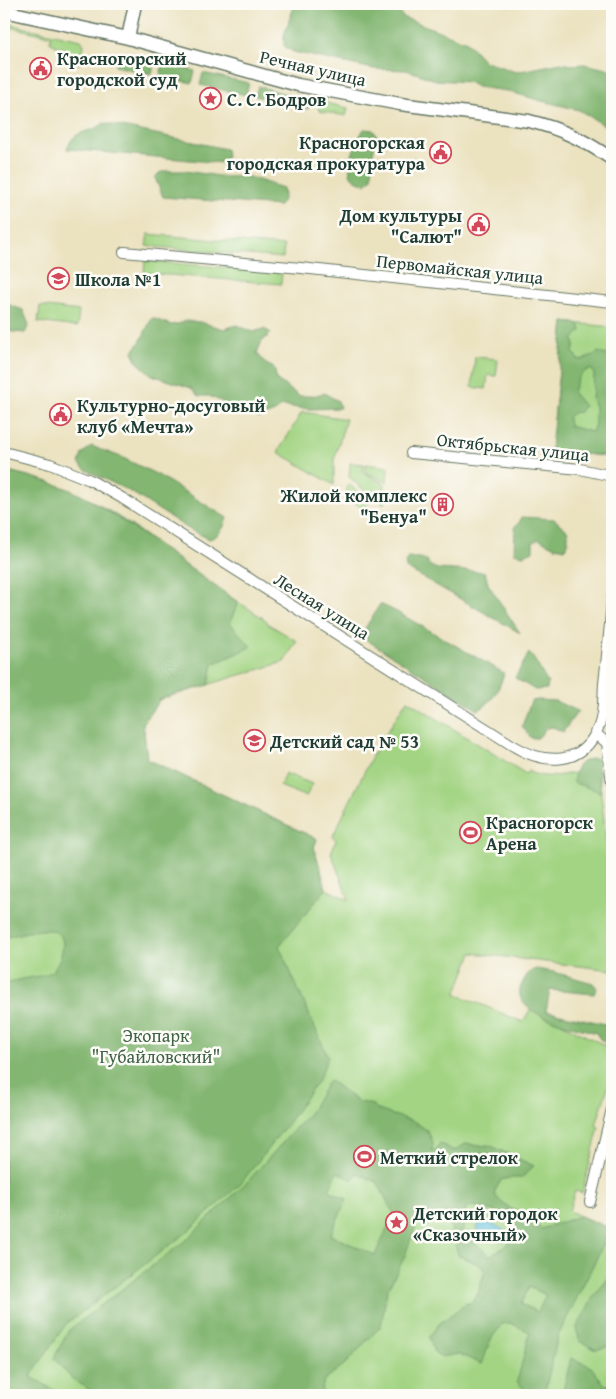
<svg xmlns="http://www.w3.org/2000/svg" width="616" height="1399" viewBox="0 0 616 1399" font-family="'Gentium Book Plus',serif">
  <rect width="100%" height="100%" fill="#fdfcf7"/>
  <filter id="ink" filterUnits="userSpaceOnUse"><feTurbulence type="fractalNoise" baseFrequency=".02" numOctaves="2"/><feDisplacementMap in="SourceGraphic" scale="10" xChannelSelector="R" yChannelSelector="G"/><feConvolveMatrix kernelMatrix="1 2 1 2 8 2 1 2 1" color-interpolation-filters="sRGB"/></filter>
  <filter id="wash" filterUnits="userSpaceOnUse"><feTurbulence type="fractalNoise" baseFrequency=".0096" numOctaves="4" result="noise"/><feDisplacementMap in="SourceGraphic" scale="20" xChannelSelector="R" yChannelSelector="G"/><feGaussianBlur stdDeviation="1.12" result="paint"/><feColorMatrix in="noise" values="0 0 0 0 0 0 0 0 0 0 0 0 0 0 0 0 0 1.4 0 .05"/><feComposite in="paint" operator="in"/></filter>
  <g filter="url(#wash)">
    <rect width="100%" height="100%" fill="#ebe2c0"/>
    <path fill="#a3d483" stroke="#61885c" d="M4 23 81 40 84 45 80 64 74 62C69 43 60 51 50 42L51 36 9 27 7 32 4 33Z
      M321 102 348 108 346 116 319 111 318 105Z
      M148 234 284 246 283 258 146 246Z
      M145 261 282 272 281 284 144 273Z
      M40 306 79 311 77 327 38 322Z
      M564 322 612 327V457L551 450Z
      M475 357 498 359 496 376 488 375 486 389 472 387Z
      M302 412 346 419 334 460V485L278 452Z
      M350 463 364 464 363 472 385 484 384 504 372 497 349 477Z
      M366 464 388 467 387 482 365 472Z
      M4 470C28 476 53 482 76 493 116 511 158 545 193 572 216 589 242 604 266 620L268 624 297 641 284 662 160 699 143 723 147 759 317 839 314 847 326 889 349 900 331 853 336 840 333 836 372 756 407 700 526 774 528 771C547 783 577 771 598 767L612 891V970L472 953 456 994 523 1022 531 1008 612 1049V1074L596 1125 599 1127 582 1193 575 1191 569 1211 611 1229 612 1226V1395H4Z
      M348 483 369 502 364 509 346 498Z
      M285 773 312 784 306 797 280 786Z"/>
    <path fill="#82b671" stroke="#507a52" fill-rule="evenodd" d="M295 4H393L403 17 467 42 484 61 516 72 561 63 572 65 584 64 607 69 612 68V130L579 110 538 100 507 91 477 87 468 82 436 80 406 70 374 69 293 52 284 46V35Z
      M118 53 155 61 152 74 115 66Z
      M163 63 195 71 192 83 160 76Z
      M203 73 249 83 246 95 200 85Z
      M258 86 307 100 309 101 308 109 255 96Z
      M104 123 226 149 227 157 223 163 67 149C73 128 92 134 104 123Z
      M364 129 373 130 377 136 373 153 372 178 366 184C361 182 355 181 352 177 344 168 358 138 364 129Z
      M165 171H185L226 177 246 176 283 188 284 198 279 206 163 197 155 178 159 173Z
      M4 303 23 310 29 325 25 333 4 331Z
      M152 318 171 325 178 324 186 321 200 322 224 329 237 325 253 332 264 329 271 333 261 343 257 353 266 364 274 368 277 380 299 396H312L324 393 338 401 340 408 308 409 282 406 275 412 259 418 209 396H198L191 388 152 375 136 361 133 351 140 342Z
      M564 322 579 324 581 330 573 340 575 344 573 352 578 360H583L599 352 605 355 612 352V457L551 450ZM589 369 593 371 594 376 592 399 595 407V424L592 432 569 426 568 417 575 412 579 413 584 406 573 393C576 382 578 375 589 369Z
      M91 446 121 457 158 475 227 518C224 528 220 536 209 539L187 528 131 492 84 469 79 463 82 454Z
      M4 470C28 476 54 482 77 493 95 502 112 514 129 525 166 550 201 577 238 602L230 623 251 647 213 664 209 685 160 699 143 723 147 759 317 839 314 847 326 889 279 946 328 1057 319 1079 288 1123 241 1183 187 1232 66 1324 34 1371 31 1377 63 1395H4V984C10 983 16 980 22 979 31 977 40 977 49 973 55 970 59 961 61 955 73 916 24 933 4 938Z
      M522 517 554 519 568 531V543L565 549 555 547 539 539 533 542V551L524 555 514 553 515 526 519 523Z
      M408 558C416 558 427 556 429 565L437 569 485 572 488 584 520 633 406 568 405 561Z
      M380 604 395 611 504 673C500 688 492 704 478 710L362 637 366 627Z
      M529 653C537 661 541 673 548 683L547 689 535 690 515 678Z
      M538 700 555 701 578 711 563 732 553 727 546 728 538 738H531L522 726 531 701Z
      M596 758 600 761 598 767 601 792 574 783C573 768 581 759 596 758Z
      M536 969 554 972 593 983 597 988 594 994 550 990 546 1011 610 1025 612 1026V1047L600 1039 596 1033C579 1027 509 1015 521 986 524 979 528 971 536 969Z
      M329 1080 357 1101 373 1105 378 1110 415 1122 428 1131 433 1143 432 1151H435L440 1143 454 1151 467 1143 477 1146 489 1145 534 1166 528 1171 522 1178H509L501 1180 494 1193C503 1211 529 1212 541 1229L580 1216 611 1229 558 1336 544 1395H531L517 1382 530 1332 510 1323 502 1324 491 1339 482 1364 459 1354 441 1357 434 1352 429 1337 439 1324 465 1304 472 1302 477 1296 485 1271 480 1265 458 1255 446 1210 439 1216 422 1220 416 1225 404 1258 387 1291 381 1326 345 1364 324 1380 322 1389 323 1395H98L71 1378 54 1358 69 1330 186 1240 249 1180 310 1112ZM337 1172 353 1180 357 1173 377 1182 394 1214 375 1255 330 1235 347 1199 329 1190ZM474 1206C487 1210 499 1211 511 1219 515 1244 509 1243 490 1256L463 1233 466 1207ZM529 1287 546 1295 538 1312 521 1304Z
      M612 1274V1345L596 1350 580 1341 576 1329 593 1297Z
      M571 1358 590 1366 605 1385H612V1395H562Z"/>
    <path fill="#5cbcda" stroke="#3e7c87" d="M482 1221C490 1222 502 1228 508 1233V1238L505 1242 479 1233 477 1227Z"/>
  </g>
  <g filter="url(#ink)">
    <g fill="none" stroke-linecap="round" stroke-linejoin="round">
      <defs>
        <path id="minor" d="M124 252 301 268 612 302
          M4 452 50 464 90 480 122 498 512 745C544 765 583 767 599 726 604 713 603 697 604 684 607 656 610 627 612 599
          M411 453 580 469 612 476
          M595 733 607 743 612 783
          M590 1202 612 1109"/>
        <path id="major" d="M4 11 128 38 298 85 400 104 529 121C562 129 584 140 612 159
          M128 38 135 4"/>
      </defs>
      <use href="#minor" stroke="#667765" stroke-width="12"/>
      <use href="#major" stroke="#667765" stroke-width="15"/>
      <use href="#minor" stroke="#fff" stroke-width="10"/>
      <use href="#major" stroke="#fff" stroke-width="12"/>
    </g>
  </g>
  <defs>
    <symbol id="civic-ring" viewBox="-11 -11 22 22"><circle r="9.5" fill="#fdfcf7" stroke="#d1495b" stroke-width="1.5"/><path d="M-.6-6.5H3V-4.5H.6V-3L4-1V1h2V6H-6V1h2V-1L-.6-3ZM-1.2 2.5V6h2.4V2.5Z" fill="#d1495b"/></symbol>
    <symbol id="sight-ring" viewBox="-11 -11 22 22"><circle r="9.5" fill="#fdfcf7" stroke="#d1495b" stroke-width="1.5"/><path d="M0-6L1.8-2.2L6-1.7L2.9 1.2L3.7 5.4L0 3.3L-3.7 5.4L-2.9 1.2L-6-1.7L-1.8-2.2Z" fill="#d1495b"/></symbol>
    <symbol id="school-ring" viewBox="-11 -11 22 22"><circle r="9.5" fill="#fdfcf7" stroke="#d1495b" stroke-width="1.5"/><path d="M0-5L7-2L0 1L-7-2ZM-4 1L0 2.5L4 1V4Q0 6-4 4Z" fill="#d1495b"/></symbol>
    <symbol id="building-ring" viewBox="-11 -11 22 22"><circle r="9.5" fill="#fdfcf7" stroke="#d1495b" stroke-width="1.5"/><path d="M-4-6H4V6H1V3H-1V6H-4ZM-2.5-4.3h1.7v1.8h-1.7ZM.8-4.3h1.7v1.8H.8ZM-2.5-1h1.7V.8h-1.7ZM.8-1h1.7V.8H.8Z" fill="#d1495b"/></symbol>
    <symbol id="stadium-ring" viewBox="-11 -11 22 22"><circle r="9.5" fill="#fdfcf7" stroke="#d1495b" stroke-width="1.5"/><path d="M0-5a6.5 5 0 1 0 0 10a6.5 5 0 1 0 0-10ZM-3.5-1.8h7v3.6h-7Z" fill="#d1495b"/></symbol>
  </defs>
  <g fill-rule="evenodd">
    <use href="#civic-ring" x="28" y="56" width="25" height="25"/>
    <use href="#sight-ring" x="198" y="86" width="25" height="25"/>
    <use href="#civic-ring" x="428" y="140" width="25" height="25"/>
    <use href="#civic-ring" x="466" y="212" width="25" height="25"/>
    <use href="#school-ring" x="46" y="266" width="25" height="25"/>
    <use href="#civic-ring" x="48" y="402" width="25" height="25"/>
    <use href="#building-ring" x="430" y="492" width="25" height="25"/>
    <use href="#school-ring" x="242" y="728" width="25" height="25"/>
    <use href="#stadium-ring" x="458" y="820" width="25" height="25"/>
    <use href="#stadium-ring" x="352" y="1144" width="25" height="25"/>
    <use href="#sight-ring" x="384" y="1210" width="25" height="25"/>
  </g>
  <g text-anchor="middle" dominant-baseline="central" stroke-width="5" stroke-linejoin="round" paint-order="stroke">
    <g font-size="18" font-weight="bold" fill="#1f3d34" stroke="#fdfcf7" text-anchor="start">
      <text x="57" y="58">Красногорский<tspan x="57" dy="21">городской суд</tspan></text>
      <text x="227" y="99">С. С. Бодров</text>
      <text x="425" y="142" text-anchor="end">Красногорская<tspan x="425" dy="21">городская прокуратура</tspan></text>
      <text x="462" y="215" text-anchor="end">Дом культуры<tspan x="462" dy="21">"Салют"</tspan></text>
      <text x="75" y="279">Школа №1</text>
      <text x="77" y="405">Культурно-досуговый<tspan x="77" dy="21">клуб «Мечта»</tspan></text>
      <text x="427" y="495" text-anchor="end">Жилой комплекс<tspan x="427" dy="21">"Бенуа"</tspan></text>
      <text x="270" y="741">Детский сад № 53</text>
      <text x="486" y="822">Красногорск<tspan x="486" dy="21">Арена</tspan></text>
      <text x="380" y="1157">Меткий стрелок</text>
      <text x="413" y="1213">Детский городок<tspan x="413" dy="21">«Сказочный»</tspan></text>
    </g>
    <g font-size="18" fill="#1f3d34" stroke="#fdfcf7">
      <text transform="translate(313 68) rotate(13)">Речная улица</text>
      <text transform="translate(460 269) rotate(6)">Первомайская улица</text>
      <text transform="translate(513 447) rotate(6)">Октябрьская улица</text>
      <text transform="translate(322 606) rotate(32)">Лесная улица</text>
    </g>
    <g font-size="18" fill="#406348" stroke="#fdfcf7">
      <text x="156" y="1035">Экопарк<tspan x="156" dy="21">"Губайловский"</tspan></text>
    </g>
  </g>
  <rect width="616" height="1399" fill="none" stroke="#fdfcf7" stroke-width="20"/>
</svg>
